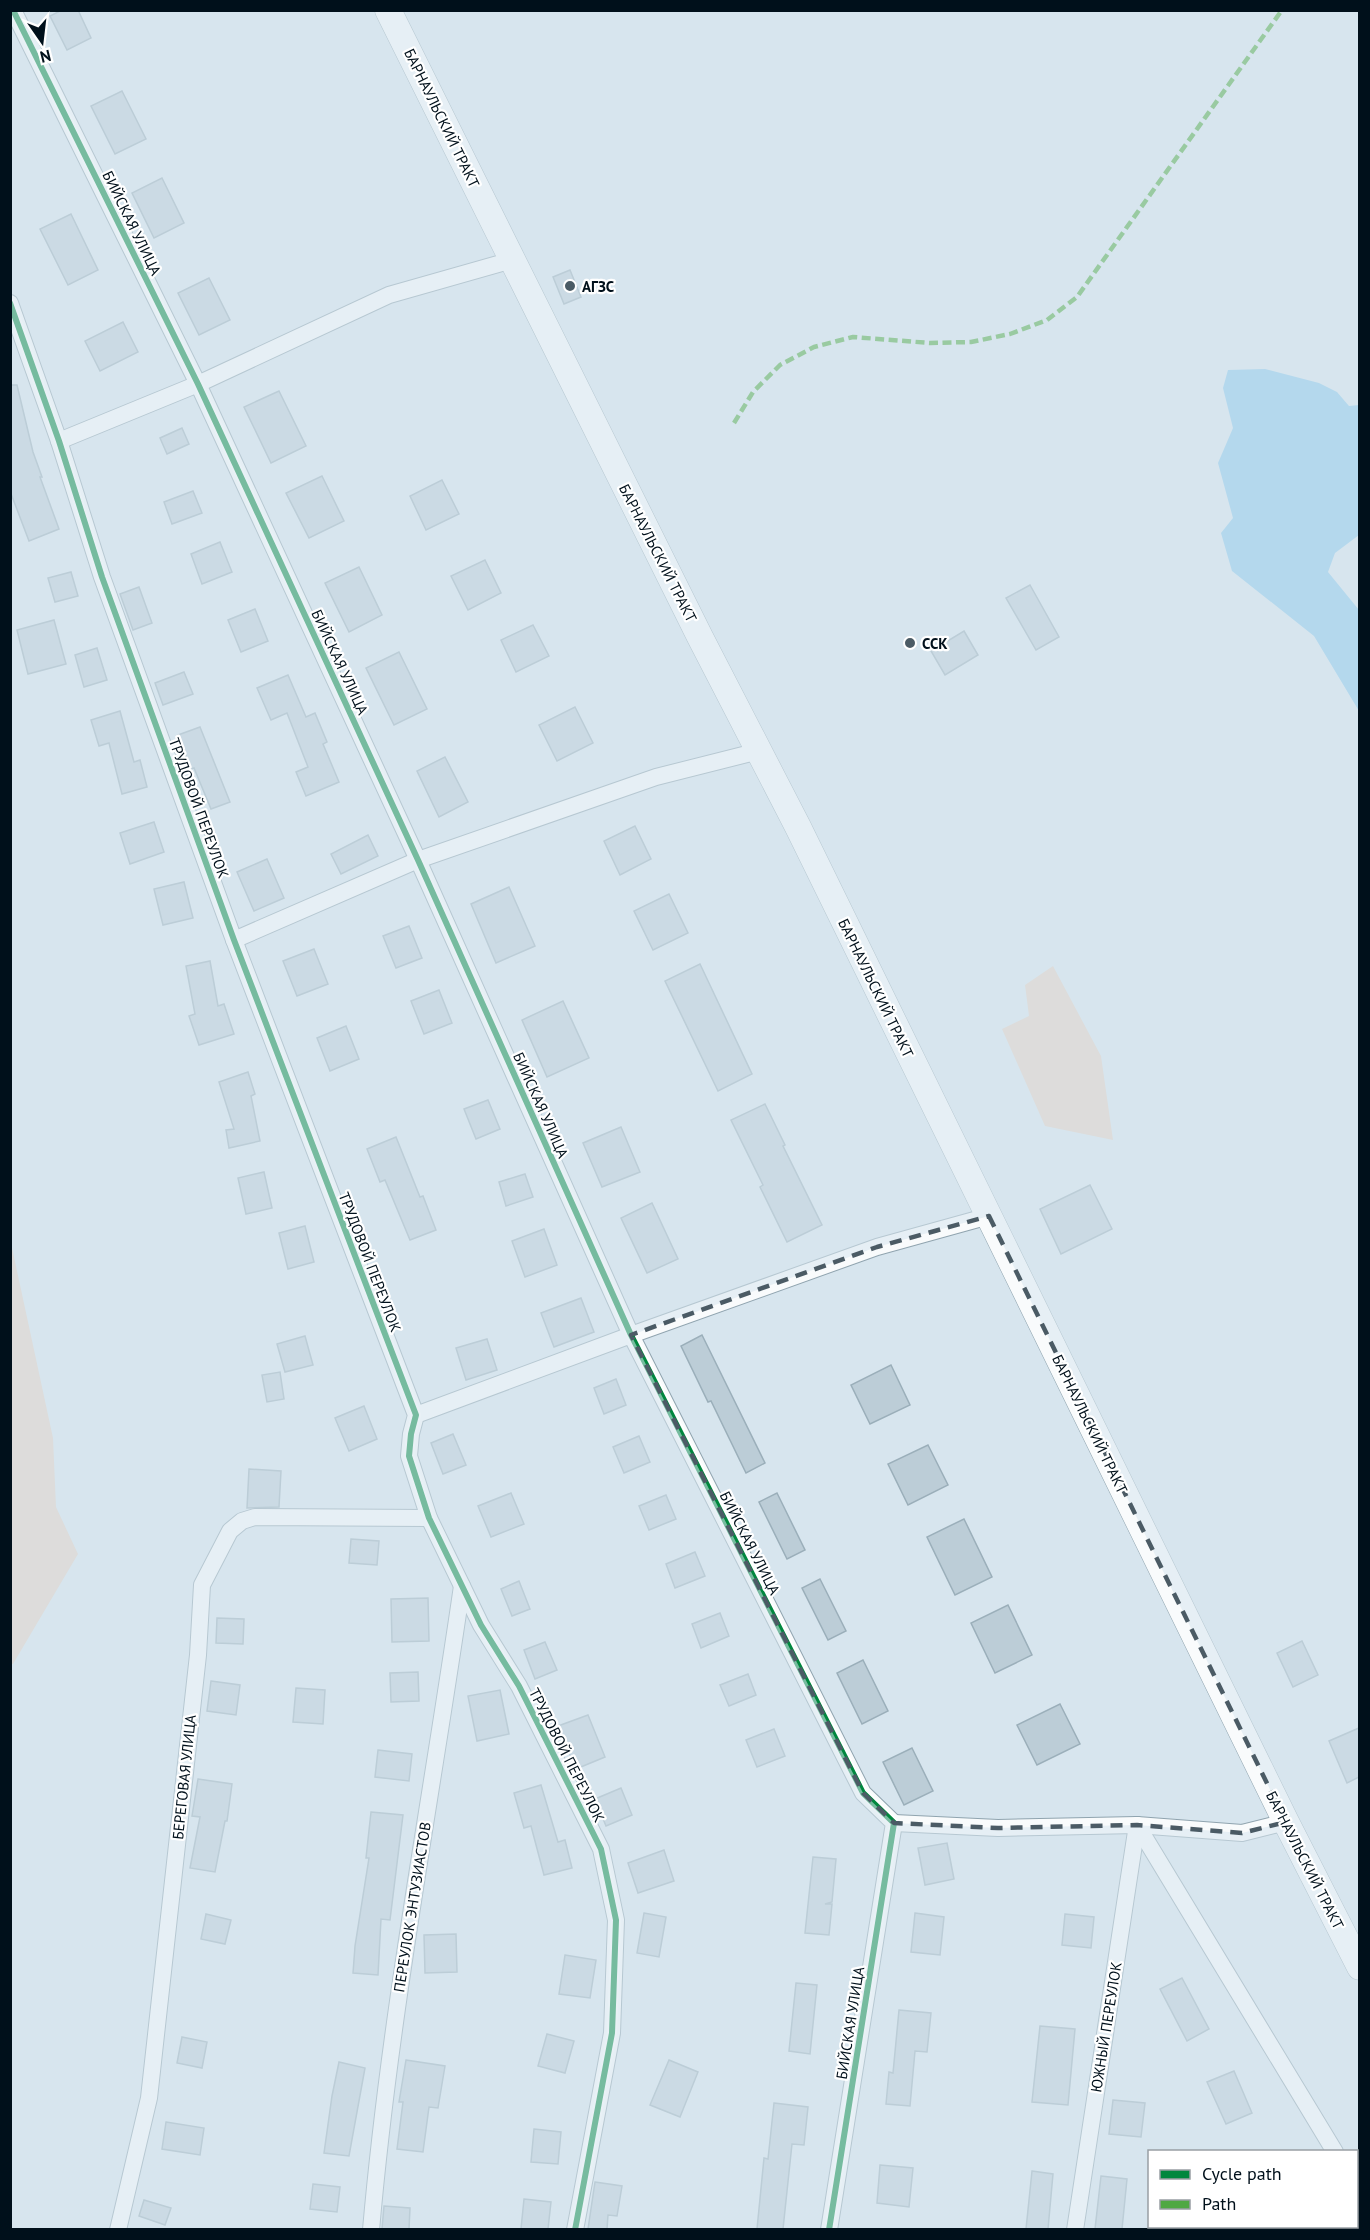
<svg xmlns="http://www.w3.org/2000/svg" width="1370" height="2240" viewBox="0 0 1370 2240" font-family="'PT Sans',sans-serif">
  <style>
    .green { fill: #e4d1c3 }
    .water { fill: #8bc8eb }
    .building { fill: #bccdd7; stroke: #9bafba; stroke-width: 1.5 }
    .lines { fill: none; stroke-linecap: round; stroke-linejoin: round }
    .street-casing { stroke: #90a4af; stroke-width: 18 }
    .primary-casing { stroke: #90a4af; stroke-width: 27 }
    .street { stroke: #f9fbfc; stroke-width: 16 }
    .primary { stroke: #f9fbfc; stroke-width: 26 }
    .quiet { stroke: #4fa843; stroke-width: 4.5; stroke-dasharray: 9 4.5; stroke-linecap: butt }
    .cycleway-casing { stroke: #fff; stroke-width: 10 }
    .cycleway { stroke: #00873e; stroke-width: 6 }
    .marked { fill: none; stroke: #4b5b65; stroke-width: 4.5; stroke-dasharray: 12 8; stroke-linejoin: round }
    .poi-dot { fill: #4b5b65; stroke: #fff; stroke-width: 2 }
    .labels { text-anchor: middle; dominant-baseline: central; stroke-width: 4.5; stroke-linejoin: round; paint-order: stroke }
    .street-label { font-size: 15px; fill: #00101b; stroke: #fff }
    .poi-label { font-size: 15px; font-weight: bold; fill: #00101b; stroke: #fff; text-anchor: start }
  </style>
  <rect width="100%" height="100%" fill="#d7e5ee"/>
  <g class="green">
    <polygon points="1053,966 1101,1056 1113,1140 1045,1126 1002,1029 1029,1016 1025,985"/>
    <polygon points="11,1243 53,1438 56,1507 78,1554 13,1664 10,1664"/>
  </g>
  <polygon class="water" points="1265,369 1319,383 1337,392 1349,406 1359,405 1359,535 1335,553 1328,572 1359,610 1359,711 1314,636 1232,571 1221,533 1233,518 1218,463 1233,428 1223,388 1228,370"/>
  <g class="building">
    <polygon points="62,10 78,10 91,38 67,50 50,16"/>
    <polygon points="122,91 146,139 115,154 91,106"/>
    <polygon points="162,178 184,223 154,238 132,193"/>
    <polygon points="71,214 98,270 68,285 40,229"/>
    <polygon points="570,270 581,297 564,304 553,277"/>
    <polygon points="209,278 230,320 199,335 178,293"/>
    <polygon points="123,322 138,352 100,371 85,341"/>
    <polygon points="10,385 17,385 33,452 42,477 40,477 59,529 29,541 10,491"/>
    <polygon points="279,391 306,446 271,463 244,407"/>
    <polygon points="182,428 189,444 167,454 160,438"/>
    <polygon points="322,476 344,521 309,538 286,493"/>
    <polygon points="442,480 459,514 426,530 410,496"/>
    <polygon points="193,491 202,513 172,524 164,502"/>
    <polygon points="220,542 232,572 202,584 191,554"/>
    <polygon points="485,560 501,593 468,610 451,576"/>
    <polygon points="359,567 382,615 349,632 325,583"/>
    <polygon points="71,572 78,596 55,602 48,578"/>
    <polygon points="1030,585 1059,637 1036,650 1006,598"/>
    <polygon points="139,587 152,623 133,630 120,594"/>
    <polygon points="255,609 268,641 241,652 228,620"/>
    <polygon points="54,620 66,664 28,674 17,630"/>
    <polygon points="533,625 549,656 516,672 501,640"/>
    <polygon points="964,631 978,655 945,675 931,651"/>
    <polygon points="97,648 107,680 84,687 75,655"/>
    <polygon points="399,652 427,709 394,725 366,668"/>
    <polygon points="184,672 193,694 163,705 155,683"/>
    <polygon points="288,675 306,717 315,713 327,742 323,744 339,782 306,796 296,772 308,767 287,713 271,720 257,688"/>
    <polygon points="575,707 593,743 557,761 539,725"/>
    <polygon points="120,711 134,762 140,760 147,787 122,794 109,743 99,746 91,720"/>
    <polygon points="200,727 230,802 211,809 194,768 191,769 178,735"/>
    <polygon points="445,757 468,802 439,817 417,771"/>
    <polygon points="154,822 164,852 130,864 120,833"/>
    <polygon points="635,826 651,859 620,875 604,841"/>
    <polygon points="368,835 378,856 341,874 331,854"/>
    <polygon points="267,859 284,898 254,911 237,872"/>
    <polygon points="184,882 193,918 163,925 154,889"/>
    <polygon points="509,887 535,946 496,963 471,904"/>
    <polygon points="669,894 688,933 653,950 634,911"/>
    <polygon points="409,926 422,958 396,968 383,936"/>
    <polygon points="314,949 328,984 297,996 283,961"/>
    <polygon points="210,961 218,1006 224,1004 234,1034 199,1045 189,1016 195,1014 186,966"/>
    <polygon points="700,964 752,1074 718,1091 665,981"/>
    <polygon points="439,990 452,1023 424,1034 411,1001"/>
    <polygon points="563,1001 589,1058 547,1077 522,1020"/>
    <polygon points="346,1026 359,1059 330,1071 317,1038"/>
    <polygon points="248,1072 255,1094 251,1096 260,1141 229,1148 226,1130 234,1129 219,1082"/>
    <polygon points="488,1100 500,1129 476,1139 464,1109"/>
    <polygon points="765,1104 785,1145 783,1146 822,1225 787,1242 760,1187 763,1185 731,1120"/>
    <polygon points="621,1127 640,1172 602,1187 583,1143"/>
    <polygon points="396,1137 420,1197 423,1196 436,1230 410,1240 385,1180 380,1182 367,1149"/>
    <polygon points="264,1172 272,1208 246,1214 238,1178"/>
    <polygon points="525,1174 533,1197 506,1206 499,1182"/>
    <polygon points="1090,1185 1112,1229 1061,1254 1040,1209"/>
    <polygon points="652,1203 678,1259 647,1273 621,1218"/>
    <polygon points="305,1226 314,1262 288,1269 279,1233"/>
    <polygon points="544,1229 557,1265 525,1277 512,1241"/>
    <polygon points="581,1298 594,1332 554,1347 541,1313"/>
    <polygon points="702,1335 765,1463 746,1473 711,1401 708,1402 681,1346"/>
    <polygon points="305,1336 313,1365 285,1372 277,1344"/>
    <polygon points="487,1339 497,1370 466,1380 456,1348"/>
    <polygon points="891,1365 910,1405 870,1424 851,1385"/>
    <polygon points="280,1372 284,1399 267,1402 262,1375"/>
    <polygon points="616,1379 626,1405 604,1414 594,1388"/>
    <polygon points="364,1406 377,1439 349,1451 335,1418"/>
    <polygon points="453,1434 466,1465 443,1474 431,1443"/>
    <polygon points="639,1436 650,1462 624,1473 613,1447"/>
    <polygon points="928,1445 948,1485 908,1505 888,1464"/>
    <polygon points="249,1469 281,1471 279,1507 247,1508"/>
    <polygon points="511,1493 524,1524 491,1537 478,1506"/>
    <polygon points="777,1493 805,1550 787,1559 759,1502"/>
    <polygon points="666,1495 676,1519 649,1530 639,1506"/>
    <polygon points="964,1519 992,1577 955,1595 927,1537"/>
    <polygon points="351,1539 379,1541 377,1565 349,1563"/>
    <polygon points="695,1552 705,1576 675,1588 666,1564"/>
    <polygon points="820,1579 846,1631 828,1640 802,1588"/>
    <polygon points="519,1581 530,1609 512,1616 501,1589"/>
    <polygon points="428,1598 429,1641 392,1642 391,1599"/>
    <polygon points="1008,1605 1032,1655 995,1673 971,1623"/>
    <polygon points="720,1613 729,1636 701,1648 692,1624"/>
    <polygon points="217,1618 244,1619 243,1644 216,1643"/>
    <polygon points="1302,1641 1318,1675 1293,1687 1277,1653"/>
    <polygon points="545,1642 557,1670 535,1679 524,1650"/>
    <polygon points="863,1660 888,1711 862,1724 837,1673"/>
    <polygon points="418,1672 419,1701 391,1702 390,1673"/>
    <polygon points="748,1674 756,1695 729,1706 720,1685"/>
    <polygon points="211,1681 240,1685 236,1715 207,1711"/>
    <polygon points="296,1688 325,1690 323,1724 293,1722"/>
    <polygon points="500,1690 509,1734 477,1741 468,1696"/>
    <polygon points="1060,1704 1080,1744 1037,1765 1017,1725"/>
    <polygon points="588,1715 605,1757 576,1769 558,1726"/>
    <polygon points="1359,1728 1359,1777 1347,1783 1329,1741"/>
    <polygon points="774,1729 785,1756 757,1767 746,1740"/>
    <polygon points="912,1748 933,1791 904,1805 883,1762"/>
    <polygon points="378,1750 412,1754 409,1781 375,1777"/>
    <polygon points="198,1779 232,1784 227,1821 225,1821 215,1872 190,1868 200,1817 192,1816"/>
    <polygon points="541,1785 558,1842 565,1840 572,1868 544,1875 531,1826 524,1828 514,1793"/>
    <polygon points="621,1788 632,1815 606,1826 595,1799"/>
    <polygon points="371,1812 403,1815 390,1920 381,1919 378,1975 353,1973 355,1946 369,1858 366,1858"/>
    <polygon points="947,1843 954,1879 925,1885 918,1848"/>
    <polygon points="664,1850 674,1881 638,1893 628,1863"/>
    <polygon points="813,1857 836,1859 832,1902 825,1904 832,1904 829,1935 805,1933"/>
    <polygon points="644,1913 666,1917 659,1957 637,1953"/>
    <polygon points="915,1913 944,1917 940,1955 911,1952"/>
    <polygon points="206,1914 231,1920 225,1944 201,1939"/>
    <polygon points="1065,1914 1094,1917 1091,1948 1062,1945"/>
    <polygon points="456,1934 457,1972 425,1973 424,1935"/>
    <polygon points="565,1955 596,1960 590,1998 559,1994"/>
    <polygon points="1182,1978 1209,2029 1187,2041 1160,1989"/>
    <polygon points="796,1983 817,1985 810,2054 789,2051"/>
    <polygon points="899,2010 931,2013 927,2052 915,2051 910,2106 886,2104 889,2072 893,2073"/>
    <polygon points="1040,2026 1075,2029 1068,2105 1032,2102"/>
    <polygon points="547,2034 574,2041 565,2073 538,2066"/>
    <polygon points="182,2037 207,2042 202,2068 177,2063"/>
    <polygon points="406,2060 445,2066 438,2108 429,2107 423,2152 397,2149 403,2102 399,2102"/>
    <polygon points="669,2060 698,2072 680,2117 650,2105"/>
    <polygon points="339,2062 365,2068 349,2156 324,2153 332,2096"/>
    <polygon points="1234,2071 1252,2113 1226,2124 1207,2082"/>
    <polygon points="1113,2100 1145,2103 1141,2137 1109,2134"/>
    <polygon points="774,2103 808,2107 804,2145 792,2144 783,2229 757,2229 764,2158 768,2159"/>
    <polygon points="166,2122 204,2128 200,2155 162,2149"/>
    <polygon points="534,2129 561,2132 558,2164 531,2162"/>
    <polygon points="880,2165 913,2168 909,2207 877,2203"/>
    <polygon points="1032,2171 1053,2174 1048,2229 1026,2229"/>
    <polygon points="1101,2176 1127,2179 1122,2229 1095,2229"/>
    <polygon points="595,2182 622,2186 617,2216 608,2215 607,2229 588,2229"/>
    <polygon points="313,2184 340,2187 337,2212 310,2209"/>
    <polygon points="524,2199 551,2202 548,2229 521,2229"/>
    <polygon points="144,2200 171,2208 165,2225 139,2216"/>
    <polygon points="384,2206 410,2208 409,2229 382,2229"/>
  </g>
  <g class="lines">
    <g class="street-casing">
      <g id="street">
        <polyline points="13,10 198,384 418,860 631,1335 863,1793 894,1823 829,2230"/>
        <polyline points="10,303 59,441 102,577 234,940 416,1415 411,1434 409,1456 429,1518 481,1625 519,1686 601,1849 616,1920 612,2033 575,2230"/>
        <polyline points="59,441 198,384 389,295 512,260"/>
        <polyline points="234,940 418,860 656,777 759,751"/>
        <polyline points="416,1415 631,1335 877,1247 989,1216"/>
        <polyline points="894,1823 998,1828 1137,1825 1242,1833 1286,1822"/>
        <polyline points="1137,1825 1335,2152"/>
        <polyline points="1356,2188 1360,2192"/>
        <polyline points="118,2230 149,2098 198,1655 202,1585 230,1531 242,1521 255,1517 429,1518"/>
        <path d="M371,2230C390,2013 431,1801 462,1586"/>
        <polyline points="1075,2230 1137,1825"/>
        <polyline points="1359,2230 1360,2229"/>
      </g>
    </g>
    <g class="primary-casing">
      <polyline id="primary" points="388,10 700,637 798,827 1286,1822 1360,1967"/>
    </g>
    <use href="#street" class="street"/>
    <use href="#primary" class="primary"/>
    <polyline class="quiet" points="734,423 753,392 780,365 814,347 853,337 930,343 971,342 1010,334 1047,320 1077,297 1282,10"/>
    <g class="cycleway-casing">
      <g id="cycleway">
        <polyline points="13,10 198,384 418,860 631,1335 863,1793 894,1823 829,2230"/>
        <polyline points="10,303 59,441 102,577 234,940 416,1415 411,1434 409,1456 429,1518 481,1625 519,1686 601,1849 616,1920 612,2033 575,2230"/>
      </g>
    </g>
    <use href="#cycleway" class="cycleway"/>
  </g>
  <path d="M0 0H1370V2240H0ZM989,1216L1286,1822L1242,1833L1137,1825L998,1828L894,1823L863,1793L631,1335L877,1247Z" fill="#d7e5ee" fill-opacity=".55" fill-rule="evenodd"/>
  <path class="marked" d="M989,1216L1286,1822L1242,1833L1137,1825L998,1828L894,1823L863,1793L631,1335L877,1247Z"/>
  <g class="poi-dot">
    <circle cx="570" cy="286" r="6"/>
    <circle cx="910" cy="643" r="6"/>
  </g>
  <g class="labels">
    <g class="street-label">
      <text transform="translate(442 118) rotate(64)">БАРНАУЛЬСКИЙ ТРАКТ</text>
      <text transform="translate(132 223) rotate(64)">БИЙСКАЯ УЛИЦА</text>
      <text transform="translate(658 553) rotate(63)">БАРНАУЛЬСКИЙ ТРАКТ</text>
      <text transform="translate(340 662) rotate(65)">БИЙСКАЯ УЛИЦА</text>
      <text transform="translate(199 808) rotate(70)">ТРУДОВОЙ ПЕРЕУЛОК</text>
      <text transform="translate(876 988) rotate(64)">БАРНАУЛЬСКИЙ ТРАКТ</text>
      <text transform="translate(541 1105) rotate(66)">БИЙСКАЯ УЛИЦА</text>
      <text transform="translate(370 1262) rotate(69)">ТРУДОВОЙ ПЕРЕУЛОК</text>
      <text transform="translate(1090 1424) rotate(64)">БАРНАУЛЬСКИЙ ТРАКТ</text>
      <text transform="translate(750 1543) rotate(63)">БИЙСКАЯ УЛИЦА</text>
      <text transform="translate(567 1755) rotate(63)">ТРУДОВОЙ ПЕРЕУЛОК</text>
      <text transform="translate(184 1777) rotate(-84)">БЕРЕГОВАЯ УЛИЦА</text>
      <text transform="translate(1305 1860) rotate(63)">БАРНАУЛЬСКИЙ ТРАКТ</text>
      <text transform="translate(412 1907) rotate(-81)">ПЕРЕУЛОК ЭНТУЗИАСТОВ</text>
      <text transform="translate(850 2023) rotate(-81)">БИЙСКАЯ УЛИЦА</text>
      <text transform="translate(1106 2027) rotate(-81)">ЮЖНЫЙ ПЕРЕУЛОК</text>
    </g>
    <g class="poi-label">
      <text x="582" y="286">АГЗС</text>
      <text x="922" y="643">ССК</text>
    </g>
  </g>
  <rect width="1370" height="2240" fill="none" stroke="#00101b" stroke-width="24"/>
  <rect x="1148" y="2150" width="210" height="78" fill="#ffffff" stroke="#999fa4" stroke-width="1.5"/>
  <rect x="1160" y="2170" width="30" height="9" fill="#00873e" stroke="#999fa4" stroke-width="1.5"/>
  <text x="1202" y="2180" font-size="18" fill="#00101b">Cycle path</text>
  <rect x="1160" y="2200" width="30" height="9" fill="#4fa843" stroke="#999fa4" stroke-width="1.5"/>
  <text x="1202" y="2210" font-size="18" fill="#00101b">Path</text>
  <g transform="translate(42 42) rotate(166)" stroke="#ffffff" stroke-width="4.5" paint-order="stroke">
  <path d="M0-4.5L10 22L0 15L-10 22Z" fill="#00101b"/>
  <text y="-9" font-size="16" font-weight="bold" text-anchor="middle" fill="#00101b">N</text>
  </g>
</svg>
